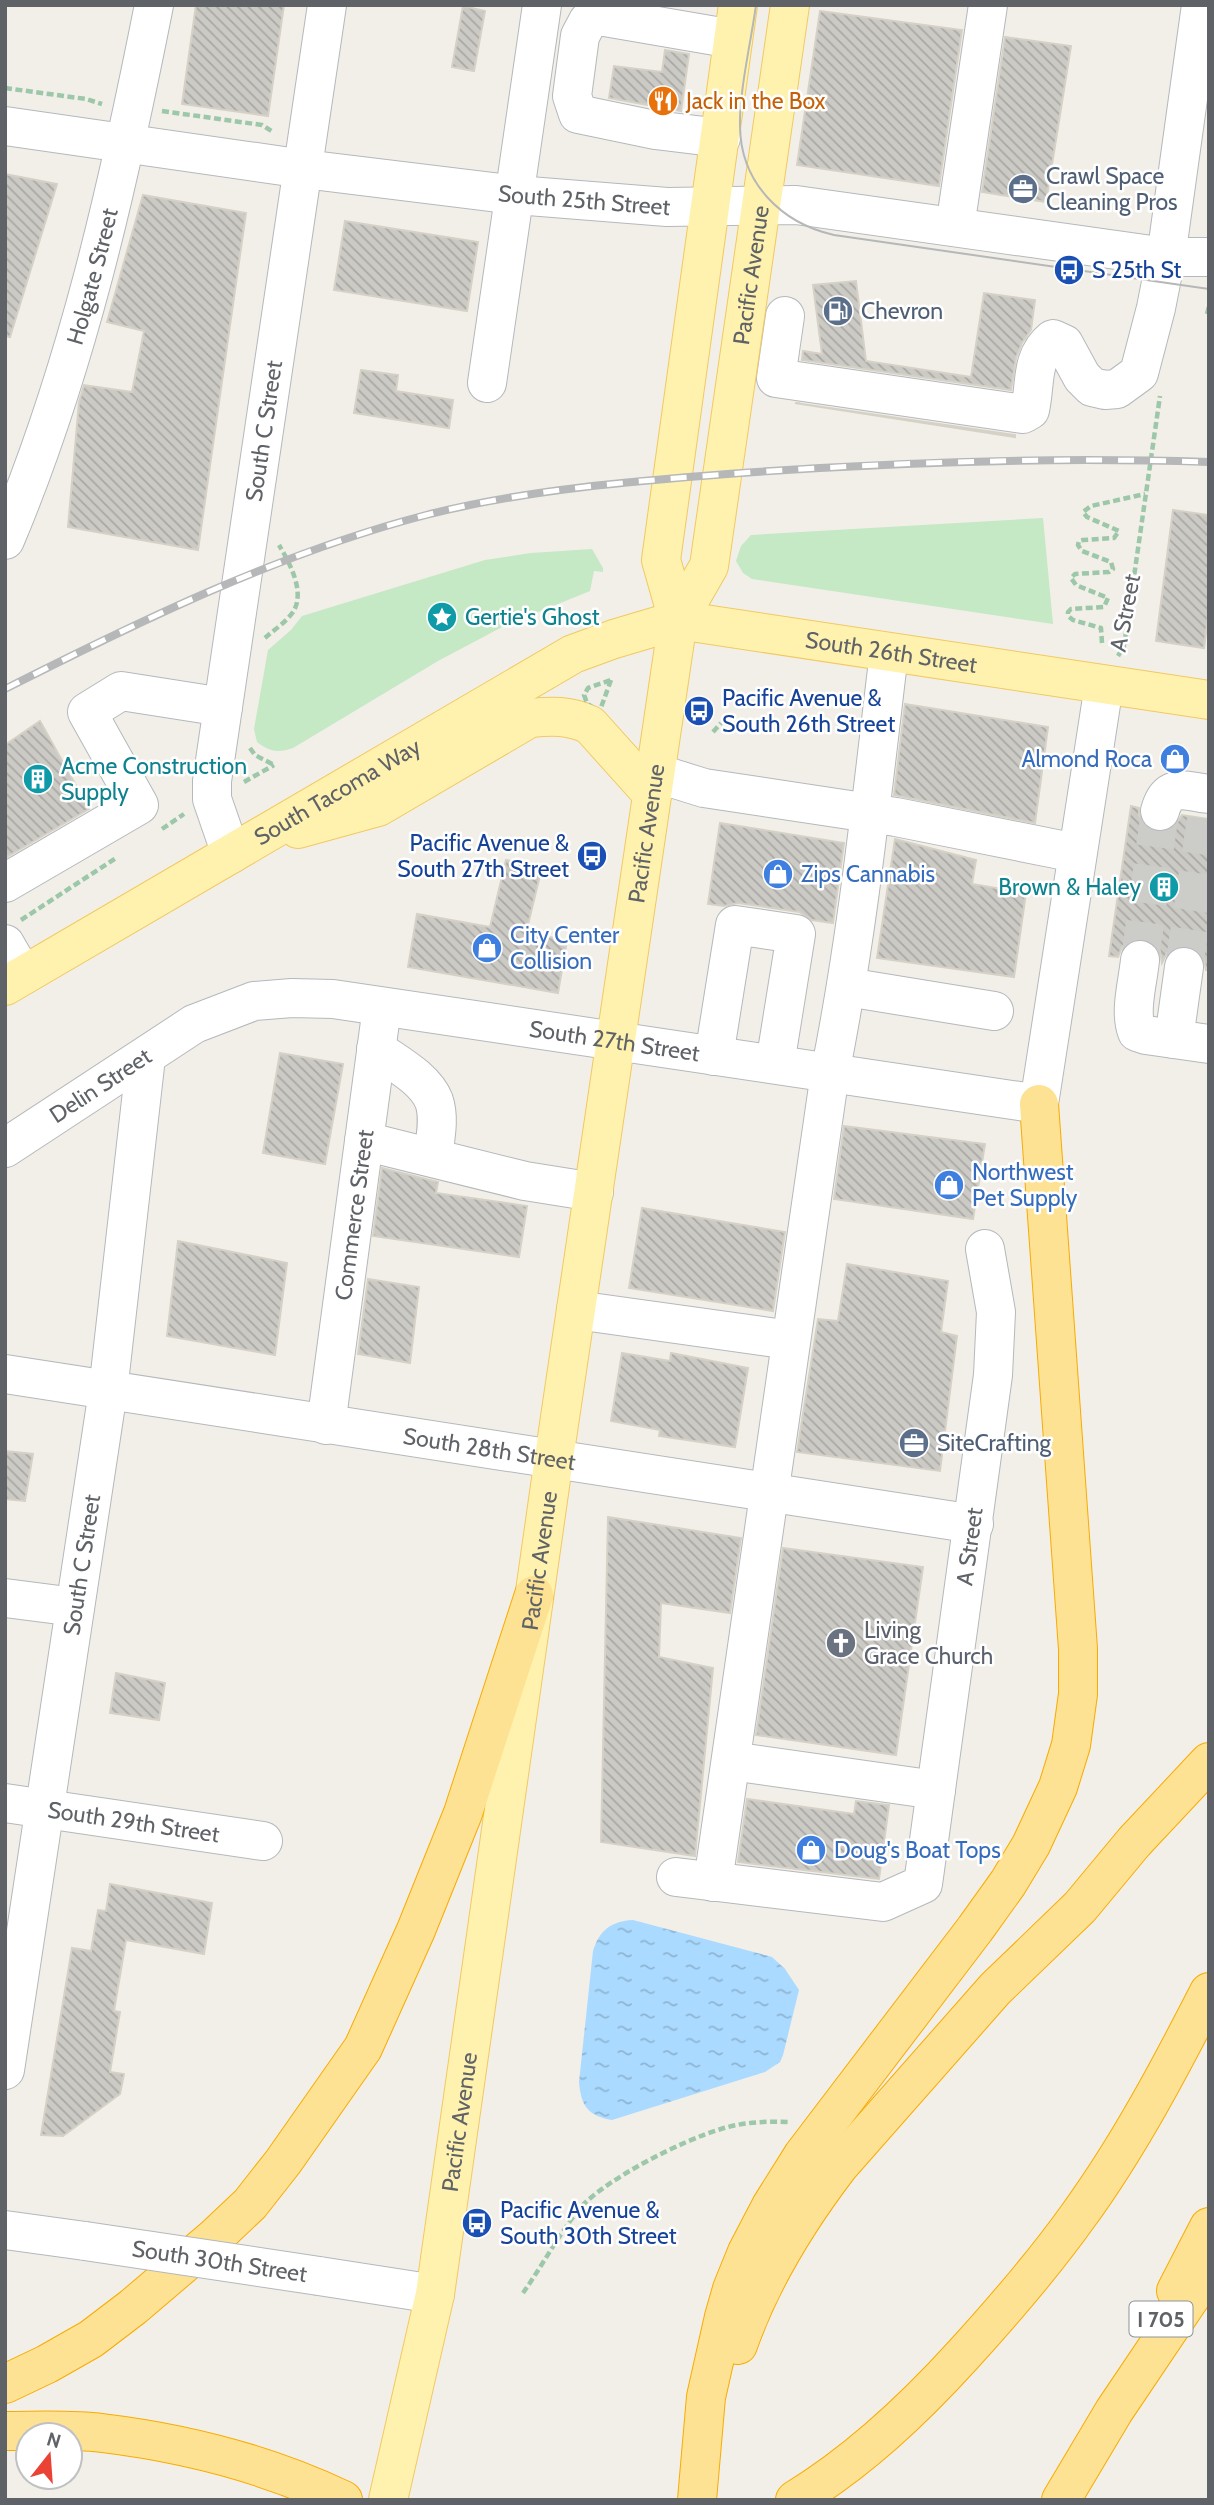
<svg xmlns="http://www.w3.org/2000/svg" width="1214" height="2505" viewBox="0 0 1214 2505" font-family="Cabin,sans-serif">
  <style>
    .grass { fill: #c5e8c5 }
    .water { fill: url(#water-ripples) }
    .building { fill: url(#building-back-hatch); stroke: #d6d1c6; stroke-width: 2 }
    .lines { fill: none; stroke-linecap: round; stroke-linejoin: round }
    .minor-tunnel { stroke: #ccccc8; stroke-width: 38; stroke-dasharray: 38 19; stroke-linecap: butt }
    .minor-casing { stroke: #b5b8bc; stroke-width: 40 }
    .major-casing { stroke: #f2c960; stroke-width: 40 }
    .highway-casing { stroke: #f9ab00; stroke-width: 40 }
    .path { stroke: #9cc7a9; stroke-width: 4.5; stroke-dasharray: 7 3.5; stroke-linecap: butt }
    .minor { stroke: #fff; stroke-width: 38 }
    .major { stroke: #fff2af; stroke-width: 38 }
    .highway { stroke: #fde293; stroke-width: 38 }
    .tram { stroke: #b6b7b8; stroke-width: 2 }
    .rail-casing { stroke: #b6b7b8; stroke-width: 8 }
    .rail { stroke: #fff; stroke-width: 5; stroke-dasharray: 16; stroke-linecap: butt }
    .minor-bridge-casing { stroke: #b5b8bc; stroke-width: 40; stroke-linecap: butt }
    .minor-bridge { stroke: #fff; stroke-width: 38 }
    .labels { text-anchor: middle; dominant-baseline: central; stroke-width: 5; stroke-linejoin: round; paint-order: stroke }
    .shield { fill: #fff; stroke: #8f9295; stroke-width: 2 }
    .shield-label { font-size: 21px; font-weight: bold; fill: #5f6368 }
    .food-label { font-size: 23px; fill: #c56008; stroke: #fff; text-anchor: start }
    .service-label { font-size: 23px; fill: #4e5e75; stroke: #fff; text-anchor: start }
    .street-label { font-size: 23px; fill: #5f6368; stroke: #fff }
    .transit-label { font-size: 23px; fill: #164399; stroke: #fff; text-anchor: start }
    .culture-label { font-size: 23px; fill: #0d838f; stroke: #fff; text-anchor: start }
    .shop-label { font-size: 23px; fill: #366cbe; stroke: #fff; text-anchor: start }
    .worship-label { font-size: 23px; fill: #5b616d; stroke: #fff; text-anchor: start }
  </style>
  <defs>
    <pattern id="water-ripples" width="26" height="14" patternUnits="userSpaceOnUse" patternTransform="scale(1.75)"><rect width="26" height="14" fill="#aadaff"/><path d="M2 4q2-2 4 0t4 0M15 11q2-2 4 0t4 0" fill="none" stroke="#8eb4d2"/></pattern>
    <pattern id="building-back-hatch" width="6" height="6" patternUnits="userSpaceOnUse" patternTransform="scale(1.75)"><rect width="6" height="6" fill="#cccac5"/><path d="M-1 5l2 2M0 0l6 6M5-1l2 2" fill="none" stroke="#a9a8a4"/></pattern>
  </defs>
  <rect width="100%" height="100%" fill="#f1efe8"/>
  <g class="grass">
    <polygon points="1043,518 1053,624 752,579 743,573 736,561 741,546 751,535"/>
    <path d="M592,549L603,568V572L594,571L590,591L504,626L438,661L293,748C278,753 270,752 257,742L254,729L268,650L291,630L302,616L485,560L531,553Z"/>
  </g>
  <path class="water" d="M633,1920L772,1957L785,1969L799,1990L783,2055L780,2062L765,2072L612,2120C588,2116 581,2106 579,2082L593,1951C599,1930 612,1921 633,1920Z"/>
  <g class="building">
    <polygon points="196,5 284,5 268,116 182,104"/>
    <polygon points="463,6 485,11 474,71 452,67"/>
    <polygon points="820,11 962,30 939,186 797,165"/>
    <polygon points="1005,37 1071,46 1046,202 982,192"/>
    <polygon points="665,50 689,54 681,111 609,98 614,66 662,72"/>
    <polygon points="5,174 57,184 10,337 5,336"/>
    <polygon points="143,195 246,213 198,550 68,527 79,402 84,385 132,392 144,331 107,322"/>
    <polygon points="345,221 478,242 467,311 334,290"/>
    <polygon points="856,281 866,361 971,377 984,293 1035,300 1031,330 1022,343 1016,358 1011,390 802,360 803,351 822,354 813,285"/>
    <polygon points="361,370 398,375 396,391 453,400 449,428 354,413"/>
    <polygon points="795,403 1015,435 1015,437"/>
    <polygon points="1173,510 1209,515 1209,609 1204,648 1156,641"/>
    <polygon points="905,704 1048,727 1035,823 894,795"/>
    <polygon points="40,721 89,809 5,858 5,745"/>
    <polygon points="1131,806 1139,808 1139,815 1143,824 1153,832 1163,833 1173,828 1182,815 1209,819 1209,970 1206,970 1204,959 1198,950 1188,946 1175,947 1167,953 1162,963 1160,951 1153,942 1143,938 1131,940 1122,947 1118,957 1109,956"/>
    <polygon points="720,823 844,843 833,923 812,920 799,912 738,903 724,906 708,904"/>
    <polygon points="895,839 976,860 972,884 1026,893 1014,977 877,958"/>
    <polygon points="506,860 542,867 526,933 567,940 558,993 408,967 417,914 490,927"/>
    <polygon points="280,1053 343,1064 325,1164 263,1153"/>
    <polygon points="844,1126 985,1144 973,1219 834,1199"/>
    <polygon points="382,1168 438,1182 436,1193 527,1206 519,1257 373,1236"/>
    <polygon points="642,1208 785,1232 773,1311 629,1288"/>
    <polygon points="178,1241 287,1263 275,1355 167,1336"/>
    <polygon points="847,1264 948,1281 941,1332 957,1336 940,1471 797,1452 818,1319 838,1321"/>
    <polygon points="368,1279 419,1287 410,1363 358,1354"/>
    <polygon points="622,1353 670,1361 671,1353 748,1368 735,1447 659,1436 660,1430 611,1421"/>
    <polygon points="5,1451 33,1454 25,1501 5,1499"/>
    <polygon points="608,1517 741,1538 730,1613 661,1603 659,1657 713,1668 695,1856 601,1842"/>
    <polygon points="783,1548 923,1567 896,1755 756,1735"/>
    <polygon points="116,1673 165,1683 159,1720 110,1713"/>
    <polygon points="747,1799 854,1814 856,1801 889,1805 879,1879 738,1862"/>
    <polygon points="110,1884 212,1903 204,1954 126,1940 114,2011 120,2012 110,2072 124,2074 120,2094 63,2136 41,2135 72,1948 91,1951 98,1910 106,1911"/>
  </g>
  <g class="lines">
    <g class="minor-tunnel">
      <polyline points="1140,960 1160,811"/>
      <polyline points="1184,967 1206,819"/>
    </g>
    <g class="minor-casing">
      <g id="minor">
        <path id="s1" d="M5,126L304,169L516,195L667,207L796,205L1166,257H1209"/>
        <polyline points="721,138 655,130 578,114 572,96 580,36 588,21 599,16 733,39"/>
        <polyline points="955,227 988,5"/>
        <path d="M785,316L776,378L1023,414L1030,410C1036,383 1030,358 1053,339L1064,344L1082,377L1092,387L1105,390L1117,389L1139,373L1156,308L1166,257L1201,5"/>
        <polyline points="487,383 542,5"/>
        <path id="s2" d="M5,540C77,369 118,187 154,5"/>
        <polyline points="656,773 704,788 896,817 1076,853"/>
        <path d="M1160,811C1168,782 1185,791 1209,794"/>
        <path id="s3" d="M231,854L212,799V781L327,5"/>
        <polyline points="5,883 139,805 87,712 121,691 223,707"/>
        <polyline points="5,944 23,975"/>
        <path d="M1140,960C1138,982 1129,1011 1137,1032L1146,1035L1209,1044"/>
        <polyline points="847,987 994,1011"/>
        <polyline points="1174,1039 1184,967"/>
        <path d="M376,1049C395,1063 425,1078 434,1101C440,1118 435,1140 433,1157"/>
        <polyline points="714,1056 735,925 796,934 775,1064"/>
        <polyline points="364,1141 525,1181 594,1192"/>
        <path id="s4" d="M5,1148L194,1024L254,1001L292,998L333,999L1039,1104L1104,685"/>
        <polyline points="576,1310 791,1340"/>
        <path id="s5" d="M5,1374L974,1524"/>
        <path id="s6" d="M326,1425L382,1007"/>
        <polyline points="5,1598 75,1607"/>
        <polyline points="731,1761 936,1790"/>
        <path id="s7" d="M5,1803L263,1841"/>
        <path id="s8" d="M676,1877L883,1902L923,1884L993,1375L996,1312L985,1249"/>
        <path d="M713,1882L830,1073C858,934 872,793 889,653"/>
        <path id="s9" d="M5,2070L108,1391L146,1057"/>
        <polyline points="5,2230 85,2241"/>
        <polyline points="319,2276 435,2294"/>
      </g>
    </g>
    <g class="major-casing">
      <g id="major">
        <polyline points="678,620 661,560 738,5"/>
        <path d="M298,829L378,807L530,718C552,716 569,715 590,725L652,794"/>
        <path id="s10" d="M5,986L573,654L614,639L678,620L1209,700"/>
        <path id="s11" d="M388,2500L435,2294L554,1458L678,620L709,566L790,5"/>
      </g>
    </g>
    <g class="highway-casing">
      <g id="highway">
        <polyline points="1176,2291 1209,2227"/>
        <path d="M738,2345C761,2279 797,2221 839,2166L995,1989L1080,1907L1134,1842L1209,1762"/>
        <polyline points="5,2384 47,2364 91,2339 133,2307 214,2238 250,2204 283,2162 363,2048 416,1930 463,1813 534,1595"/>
        <path d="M5,2431C37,2431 70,2429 102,2433C185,2443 267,2464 343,2500"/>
        <polyline points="697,2500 706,2397 724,2317 732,2289 747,2252 771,2206 803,2155 975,1929 1008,1883 1031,1845 1058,1787 1071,1745 1078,1694 1078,1649 1039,1104"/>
        <path d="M795,2500C859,2461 913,2410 963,2355C1004,2310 1043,2265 1078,2216C1129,2146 1170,2068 1209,1992"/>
        <polyline points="1061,2500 1114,2411 1209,2270"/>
      </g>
    </g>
    <g class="path">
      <polyline points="5,88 86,99 102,104"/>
      <polyline points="162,111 262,125 273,132"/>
      <polyline points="1207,314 1209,306"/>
      <path d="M265,638C274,630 286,622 293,612C306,592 289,562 279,545"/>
      <polyline points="1102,643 1101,628 1073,620 1068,616 1068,612 1071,609 1104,607 1108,598 1076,585 1071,578 1075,574 1109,572 1113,569 1111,562 1082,551 1078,545 1079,541 1083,540 1114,538 1119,531 1087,517 1083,512 1091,506 1145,494"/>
      <polyline points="1118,656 1124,646 1160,396"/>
      <polygon points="611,680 599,713 587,703 584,695 588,688"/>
      <polyline points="713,732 721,723"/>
      <polyline points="250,748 255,755 274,765"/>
      <polyline points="244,782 274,765"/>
      <polyline points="162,829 184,814"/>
      <polyline points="21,920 116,858"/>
      <path d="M523,2293C542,2266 559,2234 580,2208C606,2179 683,2140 721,2129C743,2122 767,2121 790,2122"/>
    </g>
    <use href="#minor" class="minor"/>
    <use href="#major" class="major"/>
    <use href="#highway" class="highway"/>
    <path class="tram" d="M756,5C751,42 739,92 740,127C741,183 781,223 834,235L1209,289"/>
    <g class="rail-casing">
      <path id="rail" d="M5,689C140,621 279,553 426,515C528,489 636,481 741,473C897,462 1053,457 1209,462"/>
    </g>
    <use href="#rail" class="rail"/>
    <g class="minor-bridge-casing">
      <g id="minor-bridge">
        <path id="s12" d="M85,2241L319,2276"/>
      </g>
    </g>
    <use href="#minor-bridge" class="minor-bridge"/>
  </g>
  <defs>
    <g id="restaurant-disc" transform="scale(1.575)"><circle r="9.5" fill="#e8710a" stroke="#fff"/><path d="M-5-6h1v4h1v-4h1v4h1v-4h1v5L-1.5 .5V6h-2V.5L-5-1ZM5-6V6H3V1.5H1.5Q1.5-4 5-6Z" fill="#fff"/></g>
    <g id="office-disc" transform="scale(1.575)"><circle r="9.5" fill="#5c6f8a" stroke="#fff"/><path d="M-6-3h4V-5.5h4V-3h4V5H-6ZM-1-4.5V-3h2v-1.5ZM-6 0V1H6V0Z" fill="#fff"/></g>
    <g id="bus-disc" transform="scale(1.575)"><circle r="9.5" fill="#1a4fb4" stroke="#fff"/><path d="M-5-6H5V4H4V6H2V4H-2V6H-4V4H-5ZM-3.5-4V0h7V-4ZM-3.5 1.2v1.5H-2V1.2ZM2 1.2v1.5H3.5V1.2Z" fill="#fff"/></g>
    <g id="fuel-disc" transform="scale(1.575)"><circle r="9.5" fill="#5c6f8a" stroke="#fff"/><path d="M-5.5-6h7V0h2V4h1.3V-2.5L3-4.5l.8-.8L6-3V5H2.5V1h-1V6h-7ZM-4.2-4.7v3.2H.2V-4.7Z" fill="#fff"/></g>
    <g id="sight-disc" transform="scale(1.575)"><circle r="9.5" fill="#0f9aa8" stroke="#fff"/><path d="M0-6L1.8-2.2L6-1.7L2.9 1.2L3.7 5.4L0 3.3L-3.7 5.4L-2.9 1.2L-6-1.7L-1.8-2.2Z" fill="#fff"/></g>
    <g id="shop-disc" transform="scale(1.575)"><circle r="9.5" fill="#3f7fe0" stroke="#fff"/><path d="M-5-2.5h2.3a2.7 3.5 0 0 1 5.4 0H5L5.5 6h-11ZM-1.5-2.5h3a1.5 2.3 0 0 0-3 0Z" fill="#fff"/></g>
    <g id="building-disc" transform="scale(1.575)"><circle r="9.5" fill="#0f9aa8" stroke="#fff"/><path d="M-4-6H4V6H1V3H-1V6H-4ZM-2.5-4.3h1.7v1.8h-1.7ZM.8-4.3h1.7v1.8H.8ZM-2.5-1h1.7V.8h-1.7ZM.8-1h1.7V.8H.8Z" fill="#fff"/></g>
    <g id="church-disc" transform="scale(1.575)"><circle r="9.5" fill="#6b7280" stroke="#fff"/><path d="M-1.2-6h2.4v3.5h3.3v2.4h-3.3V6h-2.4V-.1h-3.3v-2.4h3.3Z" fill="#fff"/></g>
  </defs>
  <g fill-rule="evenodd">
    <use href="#restaurant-disc" x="663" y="101"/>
    <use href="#office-disc" x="1023" y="189"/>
    <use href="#bus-disc" x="1069" y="270"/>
    <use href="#fuel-disc" x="838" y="311"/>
    <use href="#sight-disc" x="442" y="617"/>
    <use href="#bus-disc" x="699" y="711"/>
    <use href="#shop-disc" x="1175" y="759"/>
    <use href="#building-disc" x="38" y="779"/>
    <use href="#bus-disc" x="592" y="856"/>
    <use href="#shop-disc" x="778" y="874"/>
    <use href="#building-disc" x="1164" y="887"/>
    <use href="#shop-disc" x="487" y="948"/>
    <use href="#shop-disc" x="949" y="1185"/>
    <use href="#office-disc" x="914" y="1443"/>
    <use href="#church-disc" x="841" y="1643"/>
    <use href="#shop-disc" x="811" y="1850"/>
    <use href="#bus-disc" x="477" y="2223"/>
  </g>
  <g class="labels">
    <rect class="shield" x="1129.5" y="2301.5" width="63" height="35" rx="5"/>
    <g class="shield-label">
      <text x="1161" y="2319">I 705</text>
    </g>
    <g class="food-label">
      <text x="686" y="101">Jack in the Box</text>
    </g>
    <g class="service-label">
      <text x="1046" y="176">Crawl Space<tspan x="1046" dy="26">Cleaning Pros</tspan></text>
      <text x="861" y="311">Chevron</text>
      <text x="937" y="1443">SiteCrafting</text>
    </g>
    <g class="street-label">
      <text stroke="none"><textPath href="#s1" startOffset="584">South 25th Street</textPath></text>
      <text stroke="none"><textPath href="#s11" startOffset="2259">Pacific Avenue</textPath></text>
      <text stroke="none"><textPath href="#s2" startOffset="278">Holgate Street</textPath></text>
      <text stroke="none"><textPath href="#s3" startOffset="430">South C Street</textPath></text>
      <text transform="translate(1125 613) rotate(-79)">A Street</text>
      <text stroke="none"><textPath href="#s10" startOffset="984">South 26th Street</textPath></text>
      <text stroke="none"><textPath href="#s10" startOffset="385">South Tacoma Way</textPath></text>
      <text stroke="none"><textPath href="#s11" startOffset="1687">Pacific Avenue</textPath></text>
      <text stroke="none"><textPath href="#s4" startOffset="654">South 27th Street</textPath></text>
      <text stroke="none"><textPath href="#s4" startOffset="114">Delin Street</textPath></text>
      <text stroke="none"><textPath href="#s6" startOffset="212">Commerce Street</textPath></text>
      <text stroke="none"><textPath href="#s5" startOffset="490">South 28th Street</textPath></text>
      <text stroke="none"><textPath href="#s8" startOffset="593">A Street</textPath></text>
      <text stroke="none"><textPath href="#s11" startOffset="952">Pacific Avenue</textPath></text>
      <text stroke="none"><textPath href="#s9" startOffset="511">South C Street</textPath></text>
      <text stroke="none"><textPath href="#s7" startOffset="130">South 29th Street</textPath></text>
      <text stroke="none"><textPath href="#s11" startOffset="385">Pacific Avenue</textPath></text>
      <text stroke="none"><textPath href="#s12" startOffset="136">South 30th Street</textPath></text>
    </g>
    <g class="transit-label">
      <text x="1092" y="270">S 25th St</text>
      <text x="722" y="698">Pacific Avenue &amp;<tspan x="722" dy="26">South 26th Street</tspan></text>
      <text x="569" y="843" text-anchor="end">Pacific Avenue &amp;<tspan x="569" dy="26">South 27th Street</tspan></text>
      <text x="500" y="2210">Pacific Avenue &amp;<tspan x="500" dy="26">South 30th Street</tspan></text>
    </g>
    <g class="culture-label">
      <text x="465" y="617">Gertie's Ghost</text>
      <text x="61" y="766">Acme Construction<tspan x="61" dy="26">Supply</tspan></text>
      <text x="1141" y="887" text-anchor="end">Brown &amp; Haley</text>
    </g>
    <g class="shop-label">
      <text x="1152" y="759" text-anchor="end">Almond Roca</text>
      <text x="801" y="874">Zips Cannabis</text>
      <text x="510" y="935">City Center<tspan x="510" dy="26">Collision</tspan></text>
      <text x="972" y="1172">Northwest<tspan x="972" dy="26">Pet Supply</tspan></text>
      <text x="834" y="1850">Doug's Boat Tops</text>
    </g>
    <g class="worship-label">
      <text x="864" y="1630">Living<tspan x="864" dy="26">Grace Church</tspan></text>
    </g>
  </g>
  <rect width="1214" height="2505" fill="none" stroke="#5f6368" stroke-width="14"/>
  <g transform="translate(49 2456) rotate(17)"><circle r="33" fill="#ffffff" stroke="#bfc1c3" stroke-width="2"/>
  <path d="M0-5L12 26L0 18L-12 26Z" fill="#ea4335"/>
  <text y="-10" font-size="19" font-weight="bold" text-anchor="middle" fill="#5f6368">N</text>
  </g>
</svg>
